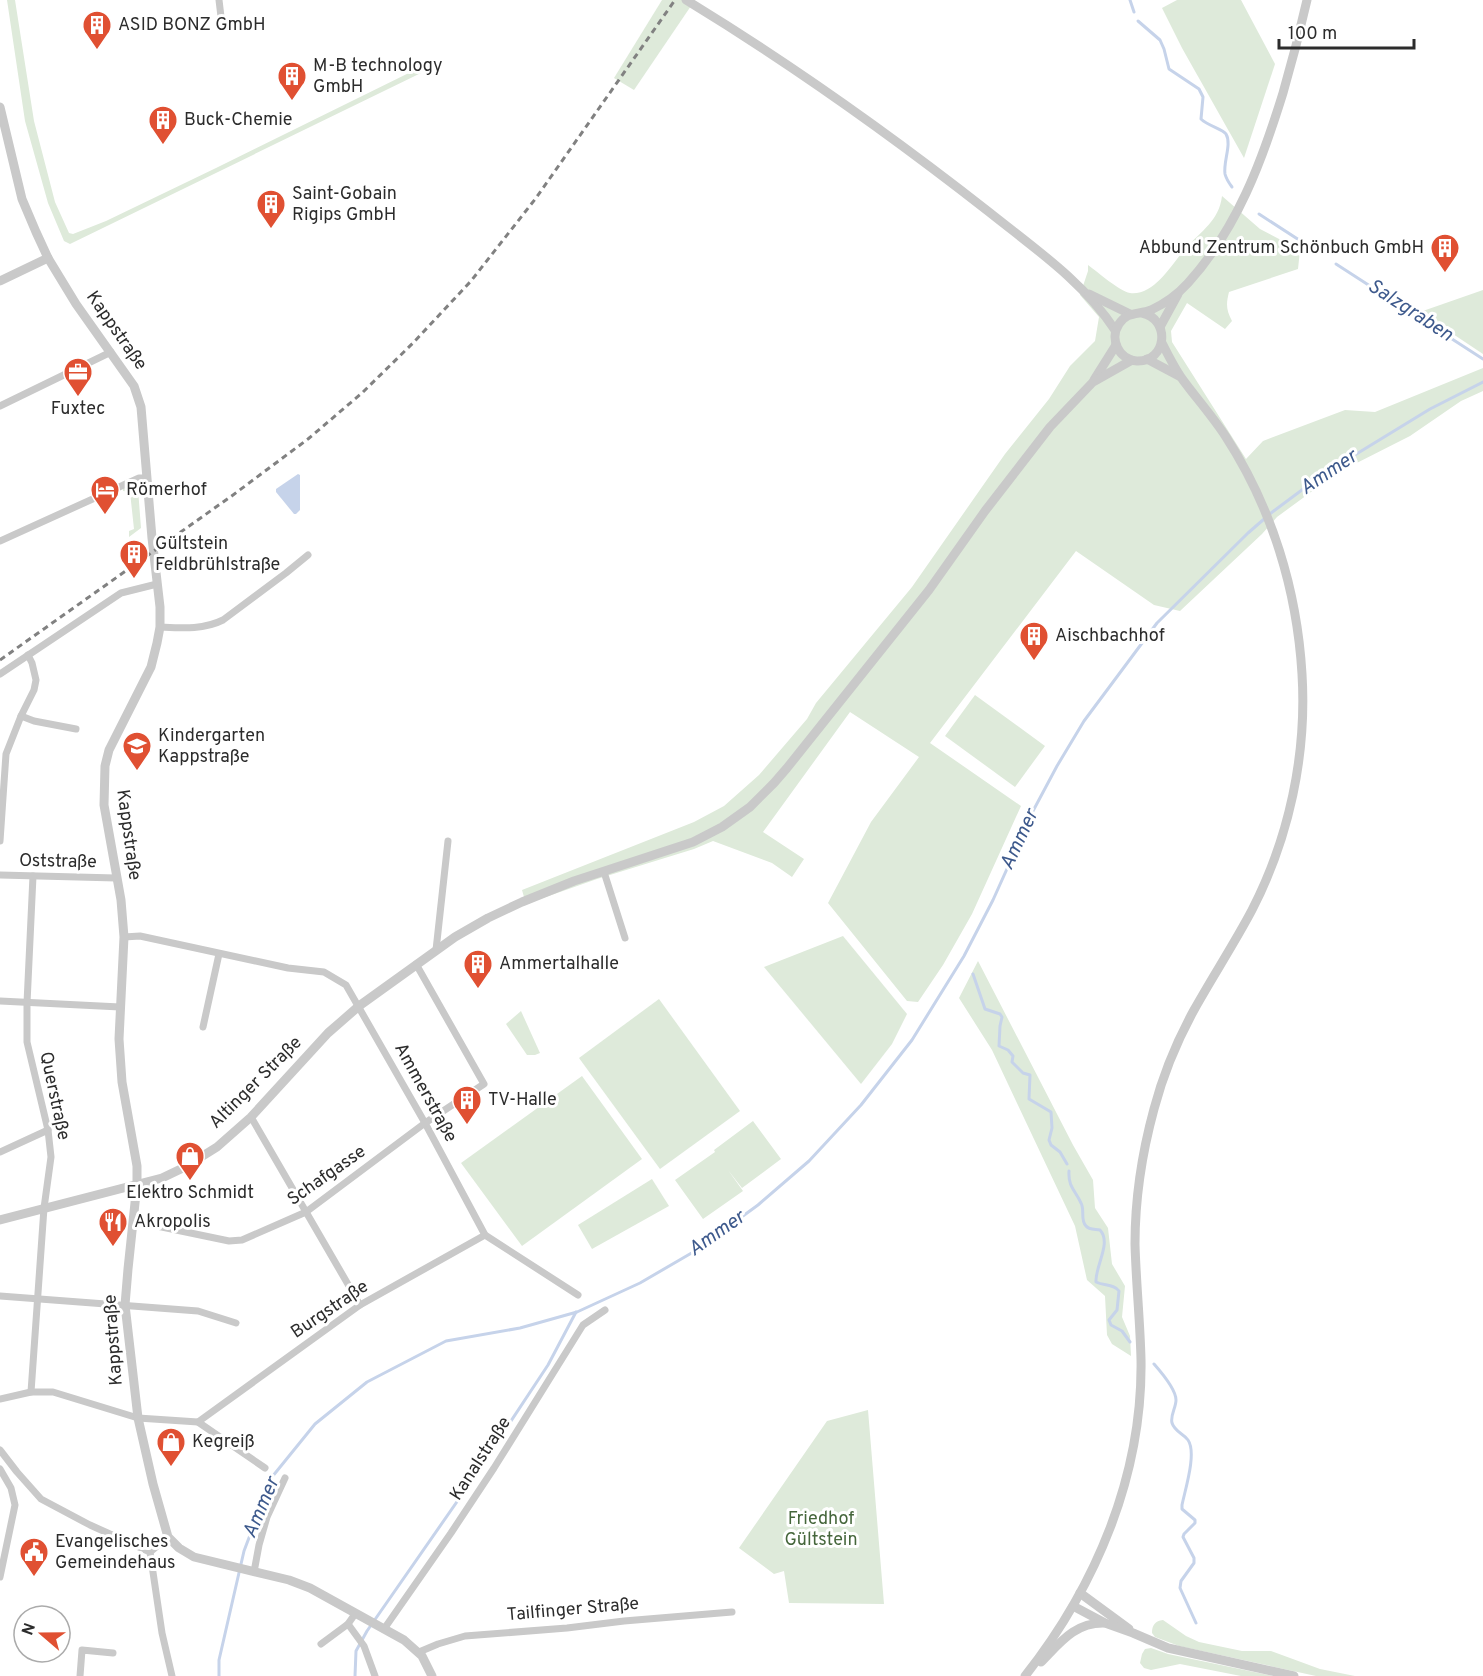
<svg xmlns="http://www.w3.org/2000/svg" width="1483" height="1676" viewBox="0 0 1483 1676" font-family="Overpass,sans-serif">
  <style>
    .green { fill: #deeada }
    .water { fill: #c6d3ea }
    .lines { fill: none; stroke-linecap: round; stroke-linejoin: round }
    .stream { stroke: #c6d3ea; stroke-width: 3 }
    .minor { stroke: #c9c9c9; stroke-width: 7 }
    .tertiary { stroke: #c9c9c9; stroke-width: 9 }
    .rail { stroke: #818181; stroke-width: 3; stroke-dasharray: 6 4.5; stroke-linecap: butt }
    .labels { text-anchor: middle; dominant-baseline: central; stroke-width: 6; stroke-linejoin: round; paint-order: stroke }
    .poi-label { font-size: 18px; fill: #2c2c2c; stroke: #fff; text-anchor: start }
    .street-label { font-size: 18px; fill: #2c2c2c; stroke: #fff }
    .park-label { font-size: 18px; fill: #45663b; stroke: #fff }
    .water-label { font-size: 20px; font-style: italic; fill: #3d598c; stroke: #fff }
  </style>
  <rect width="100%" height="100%" fill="#fff"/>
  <g class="green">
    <polygon points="7,0 15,0 34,121 55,202 69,233 73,234 106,221 216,168 421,67 421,73 70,244 64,241 48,203 25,121"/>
    <polygon points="662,0 695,0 634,90 614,78"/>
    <polygon points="1177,0 1241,0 1275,64 1244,158 1182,48 1162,8"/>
    <path d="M1222,196L1260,229L1300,250L1298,269L1229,292C1226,304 1226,310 1232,321L1225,329L1187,303L1171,331L1172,342L1246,459L1263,441L1345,410L1375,412L1483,368V391L1461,401L1410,436L1337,473L1277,517L1262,534L1180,611L1154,605L1076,551L930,743L1021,806L972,914L943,965L918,1002L907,1001L828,903L871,822L919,757L850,712L763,832L804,859L792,877L772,863L713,841L694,849L597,879L526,904L522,890L694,822L724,806L759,775L807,719L816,703L912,587L1005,454L1049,399L1070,366L1095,341L1099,317L1080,295L1088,271V265C1098,272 1119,291 1130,293C1155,296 1172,263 1186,248C1201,231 1219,221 1222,196Z"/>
    <polygon points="1483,290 1483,354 1420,312"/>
    <polygon points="131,487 138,489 141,528 129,537 129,531 134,529 130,492 123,491 123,488"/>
    <polygon points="975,695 1045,746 1015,787 945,736"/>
    <polygon points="843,936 907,1014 892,1044 861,1084 764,967"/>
    <polygon points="978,961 1073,1145 1093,1180 1095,1208 1108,1228 1112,1264 1125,1286 1122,1317 1130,1336 1131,1356 1112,1344 1107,1335 1105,1296 1087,1280 1075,1226 992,1050 959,998"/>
    <polygon points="659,999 740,1111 660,1169 579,1058"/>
    <polygon points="521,1011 540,1053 535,1055 527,1055 506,1024"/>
    <polygon points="582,1076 642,1159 522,1246 461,1163"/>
    <polygon points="753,1121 781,1159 742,1188 728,1170 743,1191 703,1219 675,1180 715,1152 714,1150"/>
    <polygon points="652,1179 669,1206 592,1249 578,1225"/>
    <polygon points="868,1410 884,1604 789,1603 784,1571 774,1574 739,1548 827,1421"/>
    <path d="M1163,1620L1186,1636L1199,1642L1242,1651H1271L1320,1669L1355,1676H1316L1179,1646L1155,1637L1152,1633C1152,1625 1155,1621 1163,1620Z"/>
    <polygon points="1151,1648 1168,1654 1273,1676 1241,1676 1180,1664 1151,1670 1144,1668 1140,1663 1142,1654 1145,1649"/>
  </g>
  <polygon class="water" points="298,474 300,475 300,510 296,514 294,514 276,492 276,489"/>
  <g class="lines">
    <g class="stream">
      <polyline points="1130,0 1134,12"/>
      <path d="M1138,21L1160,40L1164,49L1169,69L1199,89L1203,97L1201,119C1208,126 1223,129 1226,134C1232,144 1223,162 1225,174C1226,178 1229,183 1232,187"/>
      <polyline points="1259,214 1313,249"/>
      <polyline points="1336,264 1483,359"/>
      <polyline points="973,974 985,1009 1000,1014 1002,1017 1000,1026 999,1046 1008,1050 1013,1056 1012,1062 1023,1073 1030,1075 1029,1099 1051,1112 1052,1128 1049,1140 1051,1145 1060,1152 1067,1164"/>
      <path d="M1069,1171C1068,1187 1075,1190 1081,1203C1085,1210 1080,1220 1086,1226C1089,1230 1095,1229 1100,1230C1112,1243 1095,1266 1096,1282C1104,1286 1114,1284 1119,1291L1117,1310L1109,1320L1111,1325L1122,1331L1130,1342"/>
      <path d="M1154,1364C1161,1372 1176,1389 1176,1400C1176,1408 1170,1415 1172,1423C1175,1432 1183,1433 1188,1440C1197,1453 1185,1490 1182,1505V1509L1195,1520V1523L1184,1534L1183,1537L1194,1558V1563L1181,1581L1180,1588L1196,1623"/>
      <polyline points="219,1676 219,1660 244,1551 272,1477 315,1424 367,1382 446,1341 520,1328 577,1312 640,1283 695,1251 758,1205 809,1161 861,1105 912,1040 964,956 993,900 1033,811 1057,766 1084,721 1157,623 1248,533 1271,513 1322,475 1430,409 1483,382"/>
      <polyline points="355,1676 356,1651 367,1631 470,1483 548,1365 576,1312"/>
    </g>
    <g class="minor">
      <polyline points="219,0 222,25"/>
      <polyline points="0,406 111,352"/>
      <polyline points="0,541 139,478 147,478"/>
      <path d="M160,627C181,628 203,630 223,620L286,573L308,555"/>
      <polyline points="0,674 121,593 157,584"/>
      <polyline points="21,716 34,721 76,729"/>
      <polyline points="0,841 6,754 21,716 34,690 36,680 32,663 28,655"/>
      <polyline points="604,872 625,938"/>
      <polyline points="0,875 116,878"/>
      <polyline points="124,937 140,936 288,968 324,972 346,985 425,1123 485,1235 578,1295"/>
      <polyline points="436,950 448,841"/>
      <polyline points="0,1001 120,1007"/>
      <polyline points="203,1027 219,954"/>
      <polyline points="251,1117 360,1305"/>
      <polyline points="0,1152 48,1130"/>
      <polyline points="133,1221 229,1241 242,1240 306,1212 425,1123 484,1084 416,964"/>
      <polyline points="0,1296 198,1311 236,1323"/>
      <polyline points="31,1392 44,1208 51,1157 48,1130 27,1042 27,1003 33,876"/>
      <polyline points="0,1399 31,1392 53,1392 138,1418 198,1422 265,1468"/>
      <polyline points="198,1422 360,1305 485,1235"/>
      <polyline points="0,1450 17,1472 41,1499 90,1525 150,1552"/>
      <polyline points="0,1469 11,1488 15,1505 0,1577"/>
      <polyline points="150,1552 162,1633 172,1676"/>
      <polyline points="150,1552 168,1537"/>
      <polyline points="254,1572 259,1545 267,1517 285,1478"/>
      <polyline points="348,1624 364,1646 375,1676"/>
      <polyline points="384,1629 451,1533 494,1468 583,1325 605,1310"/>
      <polyline points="321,1644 348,1624 355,1614"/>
      <polyline points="419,1652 438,1644 465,1636 567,1628 624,1621 732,1612"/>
      <polyline points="80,1676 82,1650 113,1653"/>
    </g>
    <g class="tertiary">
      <path d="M686,0C791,64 892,136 989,212C1034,248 1084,282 1115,330"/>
      <polyline points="0,107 22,199 36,232 48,258 76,304 134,386 141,407 152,538 160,607 160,627 157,643 151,667 109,750 105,766 104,805 121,900 124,937 119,1039 122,1082 137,1166 137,1184 128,1269 125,1305 138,1418 153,1484 168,1537 179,1548 194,1557 289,1580 310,1588 404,1640 422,1656 432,1676"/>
      <polyline points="0,281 48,258"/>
      <polyline points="1089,294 1130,314"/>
      <path d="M1142,313C1171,319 1167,362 1137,361C1119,360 1109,339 1119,324C1127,311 1139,315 1151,310C1164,304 1178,294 1188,283C1237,229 1262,161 1283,93C1292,62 1300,31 1307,0"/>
      <polyline points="1160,327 1178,294"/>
      <polyline points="1147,359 1179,376"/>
      <polyline points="1094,380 1116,345"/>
      <polyline points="0,1220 162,1178 185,1167 217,1147 251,1117 328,1033 359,1006 455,937 488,918 522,902 574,881 693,842 722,827 750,807 774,783 787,768 929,590 985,511 1050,427 1093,382 1132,360"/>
      <polyline points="1080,1593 1129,1629"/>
      <polyline points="1073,1606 1105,1623 1133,1633 1168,1648 1294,1676"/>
      <path d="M1041,1662C1060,1643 1074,1623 1103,1623"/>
      <path d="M1025,1676C1096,1586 1143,1475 1141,1359C1140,1320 1136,1282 1135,1244C1135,1198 1142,1153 1154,1109C1163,1075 1177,1041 1194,1010C1213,976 1234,944 1252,910C1289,838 1307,755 1302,674C1297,590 1272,508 1226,437C1213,417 1197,399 1183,380C1175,369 1168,355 1162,343"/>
    </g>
    <polyline class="rail" points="0,660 233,495 308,439 362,393 413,343 471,281 536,198 675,0"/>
  </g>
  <defs>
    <g id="building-pin" transform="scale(1.5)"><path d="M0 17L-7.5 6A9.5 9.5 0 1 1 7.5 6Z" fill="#e05032" stroke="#fff"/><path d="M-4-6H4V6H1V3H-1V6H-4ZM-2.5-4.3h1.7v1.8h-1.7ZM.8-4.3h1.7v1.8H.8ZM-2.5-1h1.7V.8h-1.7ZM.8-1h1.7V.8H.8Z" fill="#fff"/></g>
    <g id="office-pin" transform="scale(1.5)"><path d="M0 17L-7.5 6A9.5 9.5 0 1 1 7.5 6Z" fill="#e05032" stroke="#fff"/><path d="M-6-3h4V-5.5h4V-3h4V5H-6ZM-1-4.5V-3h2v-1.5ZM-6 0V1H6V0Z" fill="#fff"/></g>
    <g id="hotel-pin" transform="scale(1.5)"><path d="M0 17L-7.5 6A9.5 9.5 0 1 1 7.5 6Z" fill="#e05032" stroke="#fff"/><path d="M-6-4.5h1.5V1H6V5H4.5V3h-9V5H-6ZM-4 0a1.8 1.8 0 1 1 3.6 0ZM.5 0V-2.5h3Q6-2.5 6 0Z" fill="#fff"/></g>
    <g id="school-pin" transform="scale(1.5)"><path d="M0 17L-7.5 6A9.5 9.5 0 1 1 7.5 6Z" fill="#e05032" stroke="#fff"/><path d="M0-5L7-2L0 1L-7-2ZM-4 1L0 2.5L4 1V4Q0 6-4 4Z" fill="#fff"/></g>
    <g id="shop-pin" transform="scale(1.5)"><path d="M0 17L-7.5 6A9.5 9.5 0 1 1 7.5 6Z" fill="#e05032" stroke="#fff"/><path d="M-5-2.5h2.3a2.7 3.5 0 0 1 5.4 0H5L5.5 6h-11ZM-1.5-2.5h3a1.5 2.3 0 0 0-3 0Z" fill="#fff"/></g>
    <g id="restaurant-pin" transform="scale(1.5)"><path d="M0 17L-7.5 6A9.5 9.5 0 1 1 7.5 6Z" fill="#e05032" stroke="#fff"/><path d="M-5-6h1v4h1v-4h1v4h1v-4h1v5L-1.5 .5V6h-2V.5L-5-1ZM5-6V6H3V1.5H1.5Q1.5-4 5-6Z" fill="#fff"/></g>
    <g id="civic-pin" transform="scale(1.5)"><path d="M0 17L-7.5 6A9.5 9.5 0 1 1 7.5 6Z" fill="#e05032" stroke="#fff"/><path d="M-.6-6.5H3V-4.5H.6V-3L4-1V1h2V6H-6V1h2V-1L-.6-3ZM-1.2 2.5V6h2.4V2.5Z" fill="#fff"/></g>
  </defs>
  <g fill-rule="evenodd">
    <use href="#building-pin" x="97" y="25"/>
    <use href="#building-pin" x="292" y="76"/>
    <use href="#building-pin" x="163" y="120"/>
    <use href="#building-pin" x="271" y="204"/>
    <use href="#building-pin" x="1445" y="248"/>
    <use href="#office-pin" x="78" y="372"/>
    <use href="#hotel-pin" x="105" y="490"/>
    <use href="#building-pin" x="134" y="554"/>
    <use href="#building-pin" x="1034" y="636"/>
    <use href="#school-pin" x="137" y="746"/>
    <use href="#building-pin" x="478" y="964"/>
    <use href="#building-pin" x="467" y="1100"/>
    <use href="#shop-pin" x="190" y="1156"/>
    <use href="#restaurant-pin" x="113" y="1222"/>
    <use href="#shop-pin" x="171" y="1442"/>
    <use href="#civic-pin" x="34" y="1552"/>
  </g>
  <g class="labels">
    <g class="poi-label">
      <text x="118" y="25">ASID BONZ GmbH</text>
      <text x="313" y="66">M-B technology<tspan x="313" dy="21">GmbH</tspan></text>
      <text x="184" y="120">Buck-Chemie</text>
      <text x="292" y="194">Saint-Gobain<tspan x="292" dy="21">Rigips GmbH</tspan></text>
      <text x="1424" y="248" text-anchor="end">Abbund Zentrum Schönbuch GmbH</text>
      <text x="78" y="409" text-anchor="middle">Fuxtec</text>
      <text x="126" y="490">Römerhof</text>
      <text x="155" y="544">Gültstein<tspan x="155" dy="21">Feldbrühlstraße</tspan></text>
      <text x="1055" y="636">Aischbachhof</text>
      <text x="158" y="736">Kindergarten<tspan x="158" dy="21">Kappstraße</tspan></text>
      <text x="499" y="964">Ammertalhalle</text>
      <text x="488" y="1100">TV-Halle</text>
      <text x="190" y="1193" text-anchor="middle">Elektro Schmidt</text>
      <text x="134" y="1222">Akropolis</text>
      <text x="192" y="1442">Kegreiß</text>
      <text x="55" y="1542">Evangelisches<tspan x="55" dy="21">Gemeindehaus</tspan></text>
    </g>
    <g class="street-label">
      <text transform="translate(116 331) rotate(55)">Kappstraße</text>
      <text transform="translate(128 835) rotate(82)">Kappstraße</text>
      <text transform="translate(58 862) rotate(1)">Oststraße</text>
      <text transform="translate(256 1083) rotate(-45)">Altinger Straße</text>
      <text transform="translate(425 1093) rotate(61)">Ammerstraße</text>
      <text transform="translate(54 1096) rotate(78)">Querstraße</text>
      <text transform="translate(327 1176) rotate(-35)">Schafgasse</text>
      <text transform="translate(330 1310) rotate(-34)">Burgstraße</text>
      <text transform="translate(114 1340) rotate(-94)">Kappstraße</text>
      <text transform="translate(481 1459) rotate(-57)">Kanalstraße</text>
      <text transform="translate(573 1610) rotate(-5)">Tailfinger Straße</text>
    </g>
    <g class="park-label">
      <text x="821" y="1519">Friedhof<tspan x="821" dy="21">Gültstein</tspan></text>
    </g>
    <g class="water-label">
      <text transform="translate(1410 311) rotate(33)">Salzgraben</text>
      <text transform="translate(1329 473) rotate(-34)">Ammer</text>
      <text transform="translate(1020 840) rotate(-65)">Ammer</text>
      <text transform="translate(717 1234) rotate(-35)">Ammer</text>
      <text transform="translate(262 1508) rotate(-67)">Ammer</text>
    </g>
  </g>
  <g transform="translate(42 1634) rotate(290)"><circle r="28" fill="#ffffff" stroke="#ababab" stroke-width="1.5"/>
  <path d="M0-4.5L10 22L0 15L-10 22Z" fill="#e05032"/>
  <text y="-9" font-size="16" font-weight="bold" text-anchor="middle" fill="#2c2c2c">N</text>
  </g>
  <path d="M1279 39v9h135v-9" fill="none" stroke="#2c2c2c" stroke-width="3"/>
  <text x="1288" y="39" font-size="18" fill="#2c2c2c" stroke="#ffffff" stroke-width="4.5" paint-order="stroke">100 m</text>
</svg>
